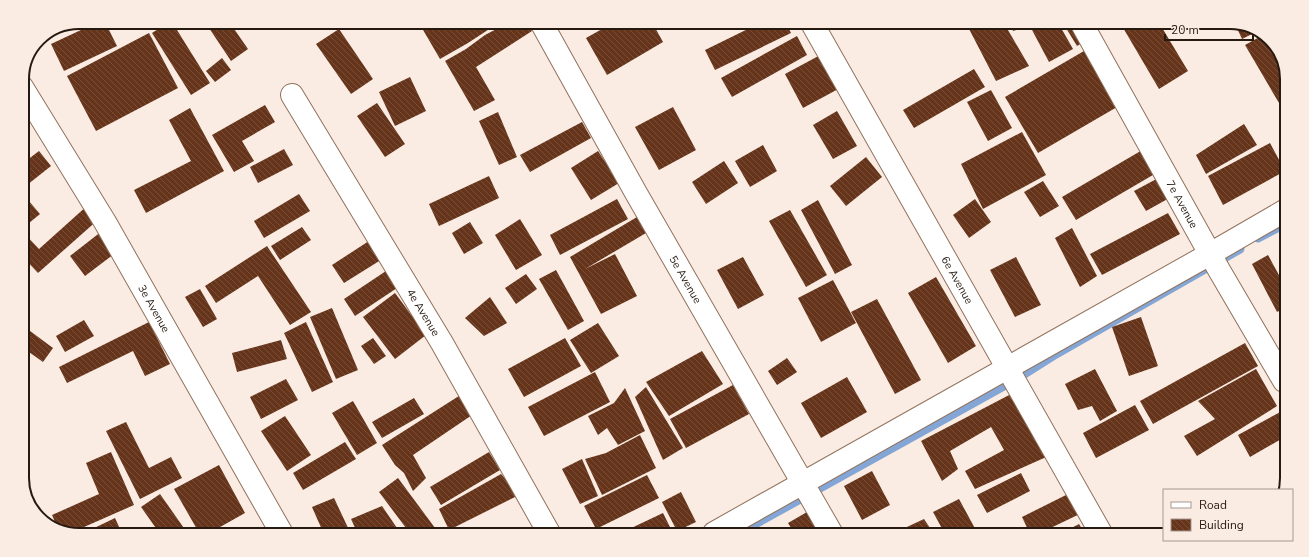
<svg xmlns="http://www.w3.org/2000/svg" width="1309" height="557" viewBox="0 0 1309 557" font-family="'Nunito Sans',sans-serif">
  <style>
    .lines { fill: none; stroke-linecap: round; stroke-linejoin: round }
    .stream { stroke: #83a6d6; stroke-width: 9 }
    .building { fill: url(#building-back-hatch) }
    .minor-casing { stroke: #91725d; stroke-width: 24 }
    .minor { stroke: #fff; stroke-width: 22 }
    .labels { text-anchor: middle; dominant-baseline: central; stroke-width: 4; stroke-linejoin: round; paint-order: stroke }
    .street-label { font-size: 11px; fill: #251910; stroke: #faece3 }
    .rim { fill: none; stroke: #251910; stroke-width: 2 }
  </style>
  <defs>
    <pattern id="building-back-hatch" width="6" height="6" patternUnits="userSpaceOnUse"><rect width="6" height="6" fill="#65341a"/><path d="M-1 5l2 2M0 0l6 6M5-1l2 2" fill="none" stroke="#774f39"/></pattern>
  </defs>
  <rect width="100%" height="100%" fill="#faece3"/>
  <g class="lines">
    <g class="stream">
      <polyline points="1258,238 1285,224"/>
      <polyline points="739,533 1018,378 1056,354 1240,249"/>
    </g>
  </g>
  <g class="building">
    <polygon points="98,22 105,22 117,46 64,71 51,44"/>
    <polygon points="169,22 172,22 210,83 191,95 152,33"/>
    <polygon points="205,22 230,23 248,49 231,61"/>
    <polygon points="419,23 497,24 468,43 440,59"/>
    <polygon points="506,24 528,24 532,31 476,67 495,100 474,111 445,61 466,49 485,35"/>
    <polygon points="611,24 653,24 663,42 607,75 586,38"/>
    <polygon points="758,24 787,25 791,33 715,70 705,50"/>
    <polygon points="852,25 862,25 854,29"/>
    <polygon points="967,25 1005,25 1029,66 996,81"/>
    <polygon points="1011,25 1031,25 1031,26 1013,31"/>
    <polygon points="1040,25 1060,26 1073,49 1049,62 1032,30"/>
    <polygon points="1070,26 1081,26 1089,39 1077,46 1066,28"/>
    <polygon points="1122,26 1161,26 1188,71 1159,89"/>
    <polygon points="1236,26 1252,26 1258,31 1242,39"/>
    <polygon points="339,29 373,79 351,94 316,44"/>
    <polygon points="149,33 178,88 96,131 67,76"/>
    <polygon points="1263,35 1275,44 1287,75 1287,99 1279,103 1245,45"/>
    <polygon points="797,36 807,55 732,97 721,78"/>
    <polygon points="1084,51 1117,107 1038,153 1005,97"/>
    <polygon points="824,53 842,87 803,108 785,74"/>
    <polygon points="222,58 231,70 215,82 206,71"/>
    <polygon points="974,69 985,87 914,128 903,110"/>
    <polygon points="410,77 426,111 395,126 379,92"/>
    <polygon points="991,90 1012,128 988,141 967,102"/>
    <polygon points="377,103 405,144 385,157 357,116"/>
    <polygon points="265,105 275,122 242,141 254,161 234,172 212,135"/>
    <polygon points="673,107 696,150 659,170 635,127"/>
    <polygon points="190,108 224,171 146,213 134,190 191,161 169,120"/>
    <polygon points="837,111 857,146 833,159 813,125"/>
    <polygon points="498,112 517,157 499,165 479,121"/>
    <polygon points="582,122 591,138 530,172 520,155"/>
    <polygon points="1244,124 1257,145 1206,174 1196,155"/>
    <polygon points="1022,132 1046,175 983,209 961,164"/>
    <polygon points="1270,143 1285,171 1223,205 1208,176"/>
    <polygon points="763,145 777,171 750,187 735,161"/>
    <polygon points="284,149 293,165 258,183 250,167"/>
    <polygon points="1144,149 1158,172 1076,220 1062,197"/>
    <polygon points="39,151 51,166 22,189 22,164"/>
    <polygon points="598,151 619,183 591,200 571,168"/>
    <polygon points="866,157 882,177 846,206 830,186"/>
    <polygon points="724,161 738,183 706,204 692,182"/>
    <polygon points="489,176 499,198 439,226 429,204"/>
    <polygon points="1162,176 1173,196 1146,211 1134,191"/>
    <polygon points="1043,181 1059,206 1040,217 1024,192"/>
    <polygon points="22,193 40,214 23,228 22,227"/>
    <polygon points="299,194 310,211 264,238 254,221"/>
    <polygon points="617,199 628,219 560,255 550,235"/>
    <polygon points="975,199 991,222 969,238 953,215"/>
    <polygon points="818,200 852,265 835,274 801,210"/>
    <polygon points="88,205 100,218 38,273 22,256 22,231 39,249"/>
    <polygon points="790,210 827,275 806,287 769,221"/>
    <polygon points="1168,213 1180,234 1102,275 1090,254"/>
    <polygon points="637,217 646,233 585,269 615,254 637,296 601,314 570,257"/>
    <polygon points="520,219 542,255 516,270 495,235"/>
    <polygon points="470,222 483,243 464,254 452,233"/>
    <polygon points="302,227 311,240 280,260 271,246"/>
    <polygon points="1072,228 1097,276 1080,287 1055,238"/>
    <polygon points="102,231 118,251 85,276 70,256"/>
    <polygon points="372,239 384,258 344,283 332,265"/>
    <polygon points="267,246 311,312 290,325 258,276 216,303 205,286"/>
    <polygon points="1268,255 1285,286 1285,308 1277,312 1252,264"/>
    <polygon points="743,257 764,295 738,309 717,270"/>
    <polygon points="1016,257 1041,305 1015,317 990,270"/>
    <polygon points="556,270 584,321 568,330 539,279"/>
    <polygon points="386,271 397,288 355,316 344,299"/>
    <polygon points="526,274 537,289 516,304 505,288"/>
    <polygon points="936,277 976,346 948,363 908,293"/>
    <polygon points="833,280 856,323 821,342 798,298"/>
    <polygon points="200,289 217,319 203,327 185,297"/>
    <polygon points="395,293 426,335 395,359 363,317"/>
    <polygon points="490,297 507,323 484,336 465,318"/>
    <polygon points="877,299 921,380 895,394 851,312"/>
    <polygon points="332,308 358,370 336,379 310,317"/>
    <polygon points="1141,317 1158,366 1129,376 1112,327"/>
    <polygon points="84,320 94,336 65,352 56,336"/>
    <polygon points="149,322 170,364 145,376 133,351 67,383 59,367"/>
    <polygon points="306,322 333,382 312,392 284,333"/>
    <polygon points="598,323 619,356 591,373 570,340"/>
    <polygon points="22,325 53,348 43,362 22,347"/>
    <polygon points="373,338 386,356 374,364 361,346"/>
    <polygon points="565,338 581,366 524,397 508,369"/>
    <polygon points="281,340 287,359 237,372 232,353"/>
    <polygon points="1245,343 1258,366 1153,424 1140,401"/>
    <polygon points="702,351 723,384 669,416 646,382"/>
    <polygon points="787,358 797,372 777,385 768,371"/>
    <polygon points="1095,369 1117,411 1100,421 1092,406 1078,410 1065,384"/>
    <polygon points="1256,369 1277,406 1197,456 1184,436 1215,419 1198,401"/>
    <polygon points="595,372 610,402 544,436 528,407"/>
    <polygon points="847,377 867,412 821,438 801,403"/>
    <polygon points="286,379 298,400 261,419 250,397"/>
    <polygon points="733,385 749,414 686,448 670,419"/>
    <polygon points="646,387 683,448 663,460 635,397"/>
    <polygon points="625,388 645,431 618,445 607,428 598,435 588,416 614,403"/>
    <polygon points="1013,393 1053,454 975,489 965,471 1004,450 991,427 950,451 958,469 942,481 921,441"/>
    <polygon points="462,394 475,413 413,455 426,478 413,491 404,473 395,465 382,445"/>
    <polygon points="414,398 424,414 382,438 372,422"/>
    <polygon points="353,401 377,443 357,455 332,413"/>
    <polygon points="1135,405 1149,430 1096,458 1083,433"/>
    <polygon points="1284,410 1283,438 1250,457 1238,435"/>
    <polygon points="285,416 311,455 287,471 261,431"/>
    <polygon points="126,422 149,468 171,457 182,478 140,499 106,431"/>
    <polygon points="640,435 656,468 602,495 585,459 606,453"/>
    <polygon points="345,442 356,459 303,490 293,473"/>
    <polygon points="111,452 134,505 75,531 59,531 52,515 99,494 86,463"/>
    <polygon points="489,452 500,470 441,505 430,487"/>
    <polygon points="582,459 598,496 580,504 562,469"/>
    <polygon points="219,465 245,513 213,531 198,531 174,489"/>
    <polygon points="872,471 890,505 862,520 844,486"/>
    <polygon points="1021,473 1030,491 987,513 977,495"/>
    <polygon points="501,474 519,495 449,530 439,509"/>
    <polygon points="647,475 659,498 596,529 584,506"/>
    <polygon points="398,478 438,532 409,532 379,492"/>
    <polygon points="1076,490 1086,511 1038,534 1030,534 1022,517"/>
    <polygon points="681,492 696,522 677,531 662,502"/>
    <polygon points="160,494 186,531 158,531 141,507"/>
    <polygon points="334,498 350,532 323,532 312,507"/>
    <polygon points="959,499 978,534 945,534 933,512"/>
    <polygon points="382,506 397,528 387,532 357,532 351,519"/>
    <polygon points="807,512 820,534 794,533 788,523"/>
    <polygon points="663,513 673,533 627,533 625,531"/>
    <polygon points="115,518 121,531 88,531"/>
    <polygon points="924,519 934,534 892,534"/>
    <polygon points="1079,524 1085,534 1060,534"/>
  </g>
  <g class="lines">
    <g class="minor-casing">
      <g id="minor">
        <path id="s1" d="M542,24L636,193L832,534"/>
        <path id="s2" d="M813,25L1102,535"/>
        <path id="s3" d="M1083,26L1219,270L1284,381"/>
        <path id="s4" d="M22,87L105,222L281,532"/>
        <path id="s5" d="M292,95L442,343L549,533"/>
        <polyline points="714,533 1210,254 1286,210"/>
      </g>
    </g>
    <use href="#minor" class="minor"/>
  </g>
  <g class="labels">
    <g class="street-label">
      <text stroke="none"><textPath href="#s3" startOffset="204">7e Avenue</textPath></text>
      <text stroke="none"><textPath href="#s1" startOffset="293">5e Avenue</textPath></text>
      <text stroke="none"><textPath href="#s2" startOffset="293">6e Avenue</textPath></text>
      <text stroke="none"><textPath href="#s4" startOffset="258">3e Avenue</textPath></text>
      <text stroke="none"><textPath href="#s5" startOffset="254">4e Avenue</textPath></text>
    </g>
  </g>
  <path d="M0 0H1309V557H0ZM79 29H1230A50 50 0 0 1 1280 79V478A50 50 0 0 1 1230 528H79A50 50 0 0 1 29 478V79A50 50 0 0 1 79 29Z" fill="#faece3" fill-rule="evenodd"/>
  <path class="rim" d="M79 29H1230A50 50 0 0 1 1280 79V478A50 50 0 0 1 1230 528H79A50 50 0 0 1 29 478V79A50 50 0 0 1 79 29Z"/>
  <rect x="1163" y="489" width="130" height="52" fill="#faece3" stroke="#a5988f"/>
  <rect x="1171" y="502" width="20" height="6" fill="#ffffff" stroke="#a5988f"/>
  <text x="1199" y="509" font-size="12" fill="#251910">Road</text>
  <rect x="1171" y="519" width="20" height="12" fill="url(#building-back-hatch)" stroke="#a5988f"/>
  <text x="1199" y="529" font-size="12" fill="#251910">Building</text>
  <path d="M1165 34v6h88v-6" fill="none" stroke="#251910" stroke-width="2"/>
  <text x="1171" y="34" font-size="12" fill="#251910" stroke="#faece3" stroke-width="3" paint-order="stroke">20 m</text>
</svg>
